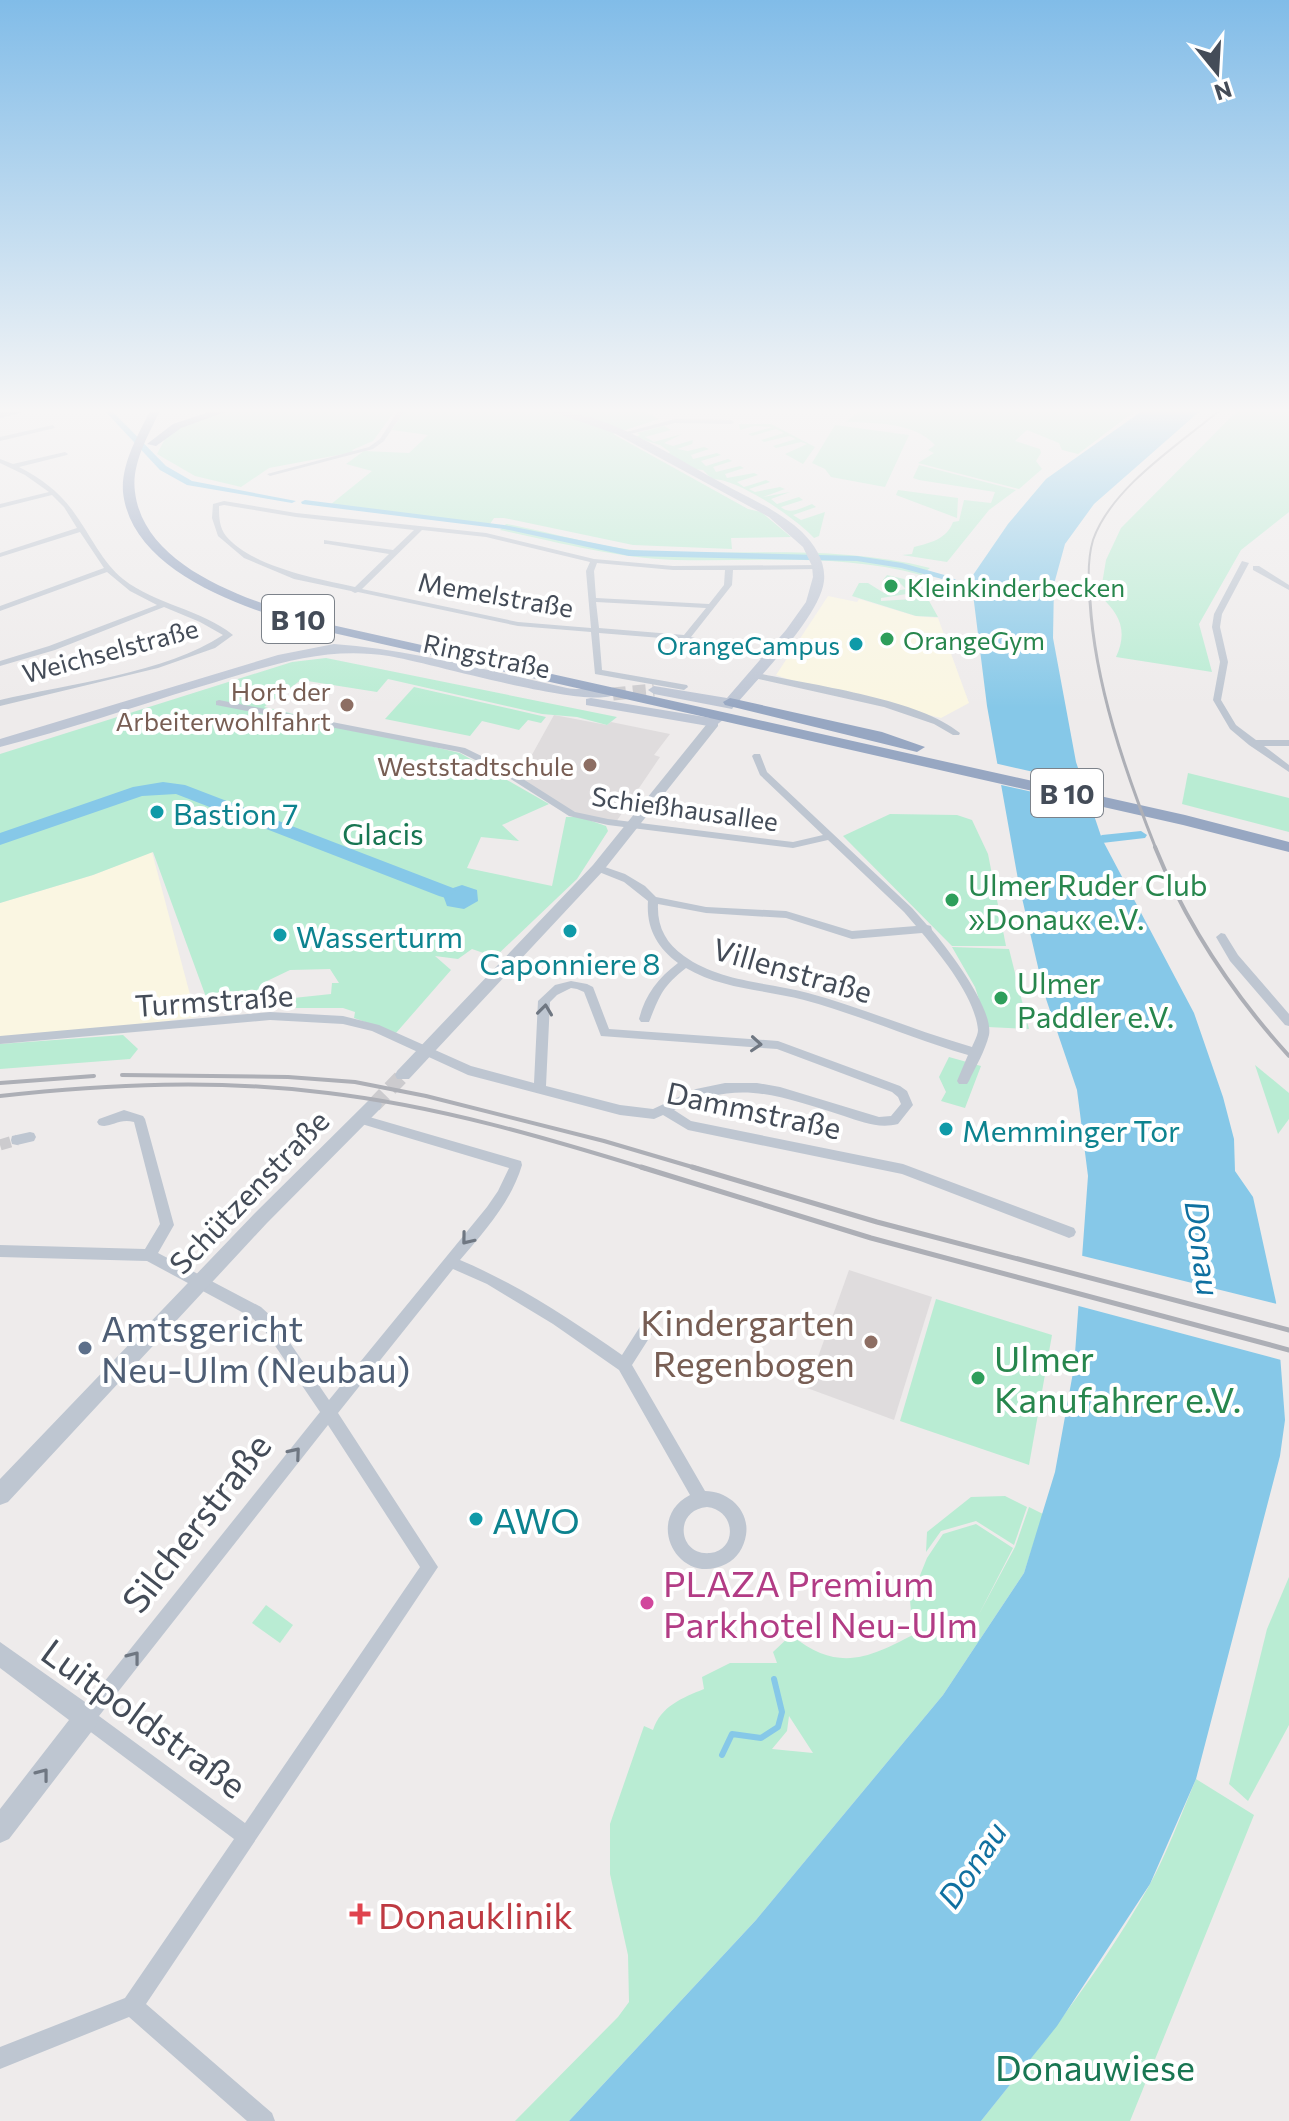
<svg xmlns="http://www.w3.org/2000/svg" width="1289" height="2121" viewBox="0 0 1289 2121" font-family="Commissioner,sans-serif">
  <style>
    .commercial { fill: #faf6e2 }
    .education { fill: #dfdcdd }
    .green { fill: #b9ecd3; fill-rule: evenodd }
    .water { fill: #86c8e8 }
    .pier { fill: #eeebeb }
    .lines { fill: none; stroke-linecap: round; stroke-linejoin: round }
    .stream { stroke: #86c8e8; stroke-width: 6 }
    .canal { fill: #86c8e8; fill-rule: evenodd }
    .river { fill: #86c8e8; fill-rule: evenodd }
    .minor-tunnel { stroke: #cccbce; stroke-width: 11; stroke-dasharray: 11 6; stroke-linecap: butt }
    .tertiary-tunnel { stroke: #cccbce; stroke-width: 15; stroke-dasharray: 15 8; stroke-linecap: butt }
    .secondary-tunnel { stroke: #cccbce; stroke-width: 13; stroke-dasharray: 13 7; stroke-linecap: butt }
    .minor { fill: #bec6d1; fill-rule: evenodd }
    .tertiary { fill: #bec6d1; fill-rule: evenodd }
    .secondary { fill: #bec6d4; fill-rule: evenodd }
    .primary { fill: #abb7ca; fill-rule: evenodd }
    .trunk { fill: #97a7c2; fill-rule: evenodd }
    .rail-far3 { stroke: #adafb6; stroke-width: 2 }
    .rail-far2 { stroke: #adafb6; stroke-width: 3 }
    .rail-far1 { stroke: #adafb6; stroke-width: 4 }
    .rail { stroke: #adafb6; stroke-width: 5 }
    .oneway { stroke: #6f7782 }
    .leisure-dot { fill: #2e9e5b; stroke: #fff; stroke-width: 3 }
    .culture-dot { fill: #0f9aa8; stroke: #fff; stroke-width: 3 }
    .education-dot { fill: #8d6e63; stroke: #fff; stroke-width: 3 }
    .service-dot { fill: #5c6f8a; stroke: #fff; stroke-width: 3 }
    .hotel-dot { fill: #d1479c; stroke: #fff; stroke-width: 3 }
    .health-dot { fill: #e0444e; stroke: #fff; stroke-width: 3 }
    .labels { text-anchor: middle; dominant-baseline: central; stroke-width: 8; stroke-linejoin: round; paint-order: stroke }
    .far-leisure-label { font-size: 26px; fill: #27864d; stroke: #fff; text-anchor: start }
    .far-street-label { font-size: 26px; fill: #444c58; stroke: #fff }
    .far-culture-label { font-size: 26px; fill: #0d838f; stroke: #fff; text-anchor: end }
    .far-education-label { font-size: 26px; fill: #785e54; stroke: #fff; text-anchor: end }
    .shield { fill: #fff; stroke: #7c828a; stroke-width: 2 }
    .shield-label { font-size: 28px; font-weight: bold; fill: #444c58 }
    .culture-label { font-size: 30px; fill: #0d838f; stroke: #fff; text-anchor: start }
    .park-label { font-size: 30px; fill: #187652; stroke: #fff }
    .leisure-label { font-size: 30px; fill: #27864d; stroke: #fff; text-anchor: start }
    .street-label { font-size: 30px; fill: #444c58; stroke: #fff }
    .water-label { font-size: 32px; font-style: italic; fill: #0f70a0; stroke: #fff }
    .near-education-label { font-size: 36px; fill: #785e54; stroke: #fff; text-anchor: end }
    .near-service-label { font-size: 36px; fill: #4e5e75; stroke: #fff; text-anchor: start }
    .near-leisure-label { font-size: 36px; fill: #27864d; stroke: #fff; text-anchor: start }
    .near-culture-label { font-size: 36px; fill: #0d838f; stroke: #fff; text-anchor: start }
    .near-street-label { font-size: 36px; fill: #444c58; stroke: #fff }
    .near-hotel-label { font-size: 36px; fill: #b23c85; stroke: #fff; text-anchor: start }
    .near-health-label { font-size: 36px; fill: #be3a42; stroke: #fff; text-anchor: start }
    .near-park-label { font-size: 36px; fill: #187652; stroke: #fff }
  </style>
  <rect width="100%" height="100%" fill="#eeebeb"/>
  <g class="commercial">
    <polygon points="828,596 857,602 859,599 915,616 938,618 969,703 941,718 808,686 776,675"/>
    <polygon points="152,852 196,1017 123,1027 0,1037 0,903 93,875"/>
  </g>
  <g class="education">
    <polygon points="554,715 607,725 611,722 670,734 654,755 660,757 616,822 580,816 518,780"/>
    <polygon points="849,1270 932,1297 894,1420 807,1388"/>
  </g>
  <g class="green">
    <polygon points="227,411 395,411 373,441 352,450 354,452 269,468 241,487 195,476 157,454 167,435 174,429"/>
    <polygon points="403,411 644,411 659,419 613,434 748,509 761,512 791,537 731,538 732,549 633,545 504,518 494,518 490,524 330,505 372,471 346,464 364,451 409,453 428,435 392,430"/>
    <path d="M859,411H1135L1078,454L1062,450L1059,443L1027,430L1015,441L1040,449L1041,453L1036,461L1042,469L1019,489L918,463L934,453L928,450L935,445C914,422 875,423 846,422Z"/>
    <path d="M1237,411H1289V512L1241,550L1199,624L1212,672L1116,657C1128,631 1120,614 1100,596L1106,560L1121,528Z"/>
    <polygon points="739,424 771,424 815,447 803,464 785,454 807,444 801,442 776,448 773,446 796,439 789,436 764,442 761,440 784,433 776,429 752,436 748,434 773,427 754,426 740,430"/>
    <polygon points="835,425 909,435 885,487 831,477 825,469 812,463"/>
    <path d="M664,426L671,430L645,437L654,442L682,434L664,443L673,446L693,440L692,444L677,449L688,451L704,447L709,449L691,455L693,459L717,453L721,455L701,461L706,466L728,459L732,461L713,467L716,472L740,466L744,468L725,474L727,478L754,473L758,475L737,482L744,487L766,480L770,482L749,489L755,492L780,487L785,489L763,497L790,492L771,499L777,504L799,497L803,500L781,507C789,515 802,508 812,504L816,507L793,515L801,520L825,512L819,536L814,538C797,519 737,478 712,479L703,470L691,469L667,456L670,452L660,445L635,437L640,435L637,433Z"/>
    <path d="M919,465L1016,490L989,510L947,562L902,555L912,554L914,547C930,543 947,539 953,522L959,521L964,500L991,503L995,492L919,480L913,478Z"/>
    <polygon points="898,490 958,498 957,518 896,495"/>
    <path d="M506,524C555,533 606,550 656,552C748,555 840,545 930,568L921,575C840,553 758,562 676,560C616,558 557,542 500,530Z"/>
    <polygon points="887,575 904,579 915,588 913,593 881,598 881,601 913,599 923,590 938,617 916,616 852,596 859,583 868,583 884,593 906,589 899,582 883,580"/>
    <polygon points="326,658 617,717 607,725 577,717 542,714 388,679 377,692 301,680 264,707 460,753 549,804 502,825 519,841 481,837 467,868 552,886 566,817 580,817 606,826 608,831 577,879 495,957 472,949 458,959 435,956 451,970 396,1033 354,1018 355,1012 343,1008 284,1008 284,999 331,994 332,983 339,983 330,969 290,970 265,982 266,998 210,1008 153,852 93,875 0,903 0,754 292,662"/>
    <polygon points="414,687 546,717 541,723 528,720 519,730 482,721 470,736 385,719"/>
    <polygon points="1188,773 1289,798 1289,832 1182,804"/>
    <polygon points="890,814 957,815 972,820 988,854 1006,946 952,946 843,836"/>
    <polygon points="952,947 1009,949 1029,1029 988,1027 975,987"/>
    <polygon points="123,1035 138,1049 130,1059 0,1069 0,1044"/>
    <polygon points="949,1057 981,1066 965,1108 941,1101 946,1092 939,1077"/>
    <polygon points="1255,1065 1289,1093 1289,1119 1278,1134"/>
    <polygon points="936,1299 1052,1335 1029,1465 900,1421"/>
    <polygon points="1005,1496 1027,1507 1014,1545 976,1521 941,1531 926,1552 927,1532 971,1497"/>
    <path d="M1029,1507L1043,1514L1024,1573L943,1695L756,1920L569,2121H515L618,2017L629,2002L628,1955L610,1874V1824L644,1726L653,1730C661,1706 682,1698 704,1689L702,1677L730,1663H777L773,1652L791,1635C841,1675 871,1656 919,1632L912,1623L910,1600L927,1558L943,1534L976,1524L1013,1548L978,1616L1015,1547ZM789,1716L813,1753L772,1749L787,1731Z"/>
    <polygon points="1289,1577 1289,1725 1248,1801 1229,1784 1267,1629"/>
    <polygon points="266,1605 293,1625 280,1643 252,1623"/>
    <path d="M1196,1779L1254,1815L1130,2121H981C1041,2046 1102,1970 1149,1886C1167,1853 1181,1815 1196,1779Z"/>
  </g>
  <g class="water">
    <polygon points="1142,411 1200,411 1094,504 1065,544 1054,584 1053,638 1076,762 1102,839 1194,1013 1223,1097 1234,1139 1235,1171 1253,1197 1276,1302 1285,1420 1280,1456 1196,1779 1150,1884 1057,2026 981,2121 569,2121 756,1920 943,1695 1024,1573 1055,1472 1074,1367 1088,1176 1077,1090 1044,993 1019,885 987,706 971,578 1008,524 1046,479"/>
    <polygon points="462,885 477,890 478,901 464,909 447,906 443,895 450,889"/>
  </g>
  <g class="pier">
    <polygon points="994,763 1087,784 1095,806 997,784"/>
    <polygon points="1079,1255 1281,1305 1285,1361 1075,1305"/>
  </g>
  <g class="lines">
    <polyline class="stream" points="722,1755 732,1734 761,1738 778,1727 782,1712 774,1679"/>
    <g class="canal">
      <polygon points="105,411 112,411 166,466 192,481 296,501 292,503 187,485 160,470"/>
      <polygon points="305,500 504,525 629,550 857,556 902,563 948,576 991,597 984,599 942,579 901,568 857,561 629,556 504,529 302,504 301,502"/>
      <polygon points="1141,831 1147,835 1145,838 1102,843 1096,839 1102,835"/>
    </g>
    <polygon class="river" points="163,782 185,785 453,888 456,892 446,898 439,896 176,794 142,796 0,845 0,833 133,787"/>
    <polyline class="minor-tunnel" points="0,1145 17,1140"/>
    <polyline class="tertiary-tunnel" points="374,1105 403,1075"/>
    <polyline class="secondary-tunnel" points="613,694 654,690"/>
    <g class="minor">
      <polygon points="398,411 404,411 384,441 373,449 270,476 267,474 369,447 380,439"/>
      <polygon points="675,419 731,420 734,422 731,424 675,423 622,436 619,434"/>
      <polygon points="53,425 55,428 0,441 0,437"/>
      <path d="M65,452L68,454L67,455L19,467C42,479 61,493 75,514C91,536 102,562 123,579C156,605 201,609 233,635L215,648L158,668L0,706V700C68,684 166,673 223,635L200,622L164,607L55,650L0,666V661L49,646L157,605L130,591L107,572L0,611V606L104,568L80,532L0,557V553L77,528L64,507L52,495L0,508V504L49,492L25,475L0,463V459L13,464Z"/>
      <path d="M224,501L296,513L486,533L594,559L673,566L817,565L821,567L817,569L733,570L732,585L691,637L770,657V661L686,640L599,633L602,670L687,685L688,687L684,690L595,674L591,632L518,626L358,592L355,593L351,591L294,579L244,558L218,536L212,518L213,504ZM224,505L296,517L414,530L393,550L324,540V544H327L389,554L355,587C317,579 252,567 226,536C219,527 219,516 219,506ZM422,530L486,537L590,562L586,571L591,628L518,622L362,589ZM597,563L673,570H725L724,585L709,604L596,598L594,571ZM596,602L706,608L684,635L599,628Z"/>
      <polygon points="1242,561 1249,563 1222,614 1220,627 1228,662 1221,700 1236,725 1256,740 1289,740 1289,746 1264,746 1289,765 1289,772 1249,745 1230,729 1213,700 1220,662 1212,627 1214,614"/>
      <polygon points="1253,566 1259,566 1289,585 1289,590 1253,570"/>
      <path d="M753,672C809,685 918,698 960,733L959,735H953L934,724L884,707L750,677V673Z"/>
      <path d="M219,700L465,748L504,767L575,812L608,819L793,842L823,835L760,775L752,756L754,754H760L767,772L912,908L927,925L931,926L932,930C948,949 994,1009 989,1035C985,1051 976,1066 969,1081L967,1084H959L957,1081L968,1055C913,1039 860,1015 804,1000C766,990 721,989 686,968C662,987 660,995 649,1022H641L639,1019C645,995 658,978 678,963C657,947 646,928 648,901L624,882L594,870V866H602L625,874L645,886L656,897L706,907L786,911L852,931L916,926L904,912L828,840L793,848L608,825L569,816L498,771L459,752L216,705V701ZM658,904L706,913L786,918L852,939L922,933C942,957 975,997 978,1030C978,1035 974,1042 972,1047C916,1031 863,1008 808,993C767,982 720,982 684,956C666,943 657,927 658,904Z"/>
      <polygon points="1221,933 1225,934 1238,955 1289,1014 1289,1026 1285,1025 1230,961 1216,937"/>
      <path d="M571,981L587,984L593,987L609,1029L778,1041L900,1086L907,1091L913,1105L898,1124C879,1129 862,1122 844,1116C778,1096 740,1078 674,1110L691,1121L903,1164L1074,1228L1076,1232L1074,1236L1069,1238L1064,1236L902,1174L688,1130L663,1115L654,1119L620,1115L468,1075L372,1031L343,1024L270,1020L0,1044V1036L270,1012L343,1016L379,1025L471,1066L534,1083L538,1001L555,985ZM571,988L577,989L584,992L601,1036L777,1049L892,1092L898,1097L901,1104L891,1116L879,1117L780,1087L757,1083H725L696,1089L653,1109L620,1105L546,1086L550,1002L557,995Z"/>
      <path d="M124,1110L143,1116L145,1119L174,1225L158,1253L261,1307L273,1318L329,1400L487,1207L498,1191L509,1168L355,1122L353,1119L355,1116L359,1114L521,1161L522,1165C511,1202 485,1231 460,1260C519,1285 570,1319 622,1355L643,1322L648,1321L653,1322L655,1327L653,1332L632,1365L705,1491C728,1491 750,1510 746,1535C744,1547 737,1559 726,1564C678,1588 643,1519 690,1495L619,1370L553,1324L487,1284L453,1269L338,1413L438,1567L146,2004L272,2113L275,2121H247L129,2017L0,2069V2047L125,1998L234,1839L80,1724L77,1718L80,1712L320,1412L263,1328L251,1317L147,1261L0,1257V1245L145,1249L160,1224L134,1122C117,1118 111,1129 99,1125L97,1122L99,1119ZM328,1425L420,1567L245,1823L99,1716ZM707,1507C736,1510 738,1550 710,1553C678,1556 673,1510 707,1507Z"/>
      <polygon points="30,1132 34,1133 36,1137 34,1141 17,1145 12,1144 11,1140 12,1136"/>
    </g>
    <g class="tertiary">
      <polygon points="714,719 718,720 718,726 603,871 409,1079 397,1079 395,1075 397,1071 593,865 710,720"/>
      <polygon points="374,1099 380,1101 382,1105 380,1109 267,1223 8,1502 0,1505 0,1479 255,1213 368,1101"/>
      <polygon points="0,1642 95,1709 98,1718 95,1727 9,1839 0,1843 0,1809 69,1720 0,1668"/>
    </g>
    <g class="secondary">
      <path d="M550,411C606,411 670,455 718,481C746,497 779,510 802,532C815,545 826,562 824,581C820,617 756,680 732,709L654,694L648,690L654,686L727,698L786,630L806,602L813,577L812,566L803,547L769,517L616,434Z"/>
      <path d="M334,644C413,650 490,671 567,688C582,691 603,685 615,694C592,711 427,662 389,656C321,645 263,668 199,687C133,707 67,730 0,747V739L278,655Z"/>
      <polygon points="591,698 711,718 717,715 724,719 714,727 586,705 586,699"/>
    </g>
    <polygon class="primary" points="22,411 21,413 0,418 0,412"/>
    <g class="trunk">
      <path d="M150,411H160C148,435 131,465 135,492C145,574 266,606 332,625L1185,815L1289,842V852L1183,825L329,632C260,614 132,577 123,492C121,464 138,435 150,411Z"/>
      <polygon points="212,411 228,411 181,428 156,446 147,444 173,424"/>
      <polygon points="730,698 882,732 925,747 917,752 725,705 723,702"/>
    </g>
    <path class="rail-far3" d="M1090,603C1088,582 1087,560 1093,540C1111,488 1178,445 1219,411"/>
    <path class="rail-far2" d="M1090,601C1095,685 1125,771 1156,849"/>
    <g class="rail-far1">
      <path d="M1155,847C1187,926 1232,993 1289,1056"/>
      <polyline points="122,1075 288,1077 355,1082 426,1096 604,1141 699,1169"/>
      <polyline points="0,1083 94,1076"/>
      <path d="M0,1096C109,1084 219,1079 328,1093C437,1106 543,1137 647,1169"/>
    </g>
    <g class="rail">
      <polyline points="641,1167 871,1238 1289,1350"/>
      <polyline points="692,1167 877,1222 1289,1330"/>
    </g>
  </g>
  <defs><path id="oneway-chevron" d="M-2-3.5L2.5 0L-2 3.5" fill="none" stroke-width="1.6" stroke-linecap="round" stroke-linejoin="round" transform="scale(2)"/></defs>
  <g class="oneway">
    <use href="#oneway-chevron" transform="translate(545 1010) rotate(-83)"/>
    <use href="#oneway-chevron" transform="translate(756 1044) rotate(4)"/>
    <use href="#oneway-chevron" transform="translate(467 1239) rotate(129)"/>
    <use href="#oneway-chevron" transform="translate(295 1453) rotate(-50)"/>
    <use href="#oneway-chevron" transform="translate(134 1657) rotate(-52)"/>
    <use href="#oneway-chevron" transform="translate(43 1774) rotate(-52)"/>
  </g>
  <linearGradient id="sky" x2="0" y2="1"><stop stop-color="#81bce8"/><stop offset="0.58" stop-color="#f7f6f6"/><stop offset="1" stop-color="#f7f6f6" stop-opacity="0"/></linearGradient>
  <rect width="1289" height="708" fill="url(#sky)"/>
  <g class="leisure-dot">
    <circle cx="891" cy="586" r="8"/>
    <circle cx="887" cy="639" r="8"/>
    <circle cx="952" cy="900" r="8"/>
    <circle cx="1001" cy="998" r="8"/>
    <circle cx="978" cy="1378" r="8"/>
  </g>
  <g class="culture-dot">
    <circle cx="856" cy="644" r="8"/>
    <circle cx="157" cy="812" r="8"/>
    <circle cx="570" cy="931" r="8"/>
    <circle cx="280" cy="935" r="8"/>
    <circle cx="946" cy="1129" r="8"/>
    <circle cx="476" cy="1519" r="8"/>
  </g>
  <g class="education-dot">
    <circle cx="347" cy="705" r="8"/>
    <circle cx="590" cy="765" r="8"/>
    <circle cx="871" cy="1342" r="8"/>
  </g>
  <circle class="service-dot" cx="85" cy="1348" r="8"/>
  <circle class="hotel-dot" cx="647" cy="1603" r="8"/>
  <path class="health-dot" d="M356 1902h8v8h8v8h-8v8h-8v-8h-8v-8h8z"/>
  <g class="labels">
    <g class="far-leisure-label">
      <text x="907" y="586">Kleinkinderbecken</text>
      <text x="903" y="639">OrangeGym</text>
    </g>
    <g class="far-street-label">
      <text transform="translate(496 594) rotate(10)">Memelstraße</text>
      <text transform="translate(110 650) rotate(-15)">Weichselstraße</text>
      <text transform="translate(487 655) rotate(12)">Ringstraße</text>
      <text transform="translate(685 808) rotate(8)">Schießhausallee</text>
    </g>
    <g class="far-culture-label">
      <text x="840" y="644">OrangeCampus</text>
    </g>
    <g class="far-education-label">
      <text x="331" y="690">Hort der<tspan x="331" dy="30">Arbeiterwohlfahrt</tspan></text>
      <text x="574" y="765">Weststadtschule</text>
    </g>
    <g class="shield">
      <rect x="262" y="595" width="72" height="48" rx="6"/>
      <rect x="1031" y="769" width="72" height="48" rx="6"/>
    </g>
    <g class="shield-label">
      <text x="298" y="619">B 10</text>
      <text x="1067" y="793">B 10</text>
    </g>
    <g class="culture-label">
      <text x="173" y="812">Bastion 7</text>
      <text x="296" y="935">Wasserturm</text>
      <text x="570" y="962" text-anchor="middle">Caponniere 8</text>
      <text x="962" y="1129">Memminger Tor</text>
    </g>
    <g class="park-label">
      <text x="383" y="832">Glacis</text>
    </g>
    <g class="leisure-label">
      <text x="968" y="883">Ulmer Ruder Club<tspan x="968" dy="34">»Donau« e.V.</tspan></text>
      <text x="1017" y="981">Ulmer<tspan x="1017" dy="34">Paddler e.V.</tspan></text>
    </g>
    <g class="street-label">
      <text transform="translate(793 969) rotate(16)">Villenstraße</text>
      <text transform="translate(214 999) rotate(-4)">Turmstraße</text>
      <text transform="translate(754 1109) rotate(12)">Dammstraße</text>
      <text transform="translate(248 1191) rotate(-46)">Schützenstraße</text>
    </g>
    <g class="water-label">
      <text transform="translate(1204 1248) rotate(82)">Donau</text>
      <text transform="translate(971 1864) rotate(-56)">Donau</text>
    </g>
    <g class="near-education-label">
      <text x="855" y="1321">Kindergarten<tspan x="855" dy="41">Regenbogen</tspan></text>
    </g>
    <g class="near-service-label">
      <text x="101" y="1327">Amtsgericht<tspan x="101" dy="41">Neu-Ulm (Neubau)</tspan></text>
    </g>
    <g class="near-leisure-label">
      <text x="994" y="1357">Ulmer<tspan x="994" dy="41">Kanufahrer e.V.</tspan></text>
    </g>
    <g class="near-culture-label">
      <text x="492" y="1519">AWO</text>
    </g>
    <g class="near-street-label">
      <text transform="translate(195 1522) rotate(-52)">Silcherstraße</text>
      <text transform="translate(145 1717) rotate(36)">Luitpoldstraße</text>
    </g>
    <g class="near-hotel-label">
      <text x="663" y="1582">PLAZA Premium<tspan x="663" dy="41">Parkhotel Neu-Ulm</tspan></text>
    </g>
    <g class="near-health-label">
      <text x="378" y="1914">Donauklinik</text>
    </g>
    <g class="near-park-label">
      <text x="1095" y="2066">Donauwiese</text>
    </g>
  </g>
  <g transform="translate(1217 72) rotate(162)" stroke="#ffffff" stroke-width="6" paint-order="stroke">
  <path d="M0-6L14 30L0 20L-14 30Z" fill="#444c58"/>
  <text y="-12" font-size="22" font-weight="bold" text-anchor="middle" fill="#444c58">N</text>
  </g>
</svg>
